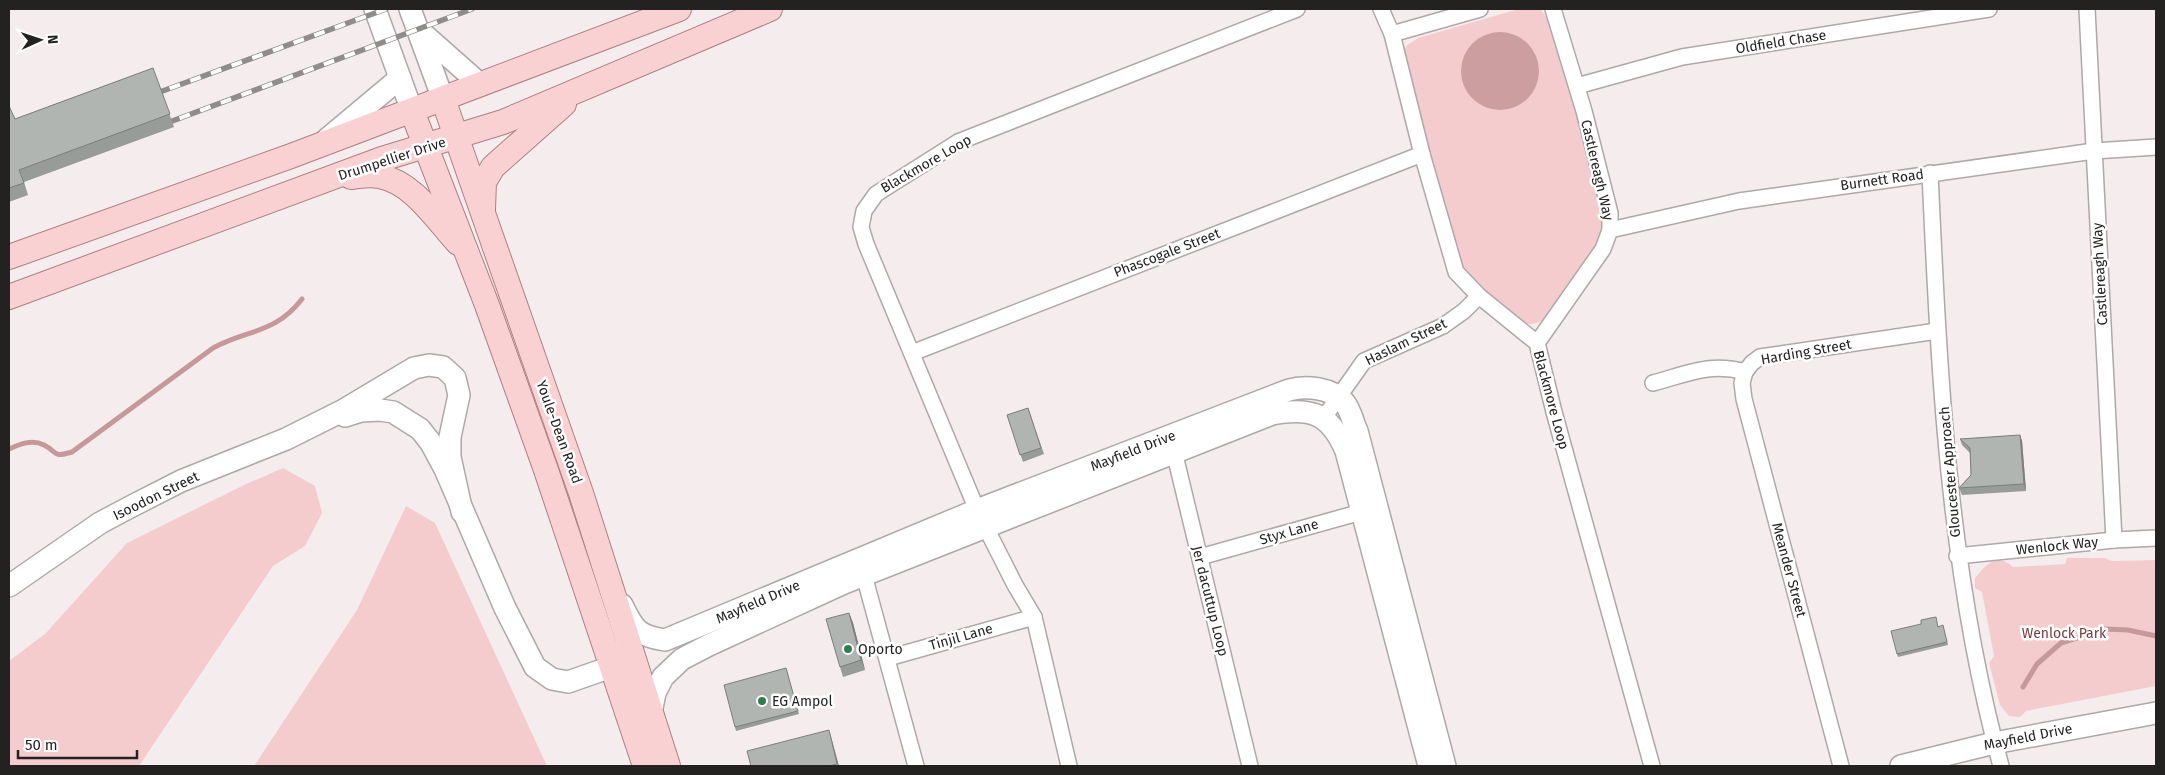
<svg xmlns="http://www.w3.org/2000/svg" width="2165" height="775" viewBox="0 0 2165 775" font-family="'Fira Sans',sans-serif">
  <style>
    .green { fill: #f5cccd }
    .forest { fill: #cc9ea0 }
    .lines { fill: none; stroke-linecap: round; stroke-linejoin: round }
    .stream { stroke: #c5989a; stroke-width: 5 }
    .street-casing { stroke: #afa8a8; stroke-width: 18 }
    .secondary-casing { stroke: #afa8a8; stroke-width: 24 }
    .primary-casing { stroke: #ad7f81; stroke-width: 26 }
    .street { stroke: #fff; stroke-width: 15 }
    .secondary { stroke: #fff; stroke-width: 21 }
    .primary { stroke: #fad1d3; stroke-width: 24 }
    .rail-casing { stroke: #918c8c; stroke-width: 5.5 }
    .rail { stroke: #fff; stroke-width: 4; stroke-dasharray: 11; stroke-linecap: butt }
    .wall { fill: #979c98 }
    .shaded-wall { fill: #7b7f7c }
    .building { fill: #b0b5b1; stroke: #7b7f7c }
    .poi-dot { fill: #307e4d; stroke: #fff; stroke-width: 2 }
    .labels { text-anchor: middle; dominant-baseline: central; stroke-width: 5; stroke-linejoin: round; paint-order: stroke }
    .street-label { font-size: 14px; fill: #242121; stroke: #fff }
    .park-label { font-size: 14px; fill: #773a3f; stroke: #fff }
    .poi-label { font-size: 14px; fill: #242121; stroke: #fff; text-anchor: start }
  </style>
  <rect width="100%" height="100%" fill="#f5eded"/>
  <g class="green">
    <polygon points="1519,9 1541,10 1551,23 1606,224 1595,256 1546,320 1532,324 1519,324 1466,281 1455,254 1402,59 1406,46 1418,38"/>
    <polygon points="283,468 315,486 322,513 305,546 273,566 139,766 9,766 9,661 45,634 127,543 244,485"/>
    <polygon points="406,506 435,523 547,766 254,766 357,610"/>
    <path d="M2067,558H2105L2112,561L2156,560V686L2026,711L2020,717L2009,716L2000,705L1989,663L1994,656L1982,592L1975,588V578C1986,565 1996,552 2013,567L2065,564Z"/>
  </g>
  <circle class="forest" cx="1500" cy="71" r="39"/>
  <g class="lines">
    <g class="stream">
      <path d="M9,449C20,444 32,439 44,445C58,452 52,458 72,452L213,348C248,329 275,334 302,299"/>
      <polyline points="2023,687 2037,664 2061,643 2105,629 2128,630 2156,636"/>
    </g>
    <g class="street-casing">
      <g id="street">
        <polyline points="1381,9 1392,34 1422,154 1456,272 1479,296 1537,343 1554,412 1652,766"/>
        <polyline points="2087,9 2114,540"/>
        <polyline points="1392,34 1480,9"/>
        <polyline points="1577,86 1682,57 1989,9"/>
        <path d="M1930,173C1939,372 1948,573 2001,766"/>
        <polyline points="1610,230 1739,201 2094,151 2156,147"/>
        <polyline points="1537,343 1603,249 1610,230 1610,213 1584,111 1553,9"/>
        <polyline points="912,353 1422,154"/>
        <polyline points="1745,372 1742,383 1744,399 1841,766"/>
        <path d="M1653,383C1687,374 1710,362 1745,372L1752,363L1760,357L1937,331"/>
        <polyline points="1323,419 1364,361 1443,326 1464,311 1479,296"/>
        <polyline points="1172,443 1250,766"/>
        <polyline points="1957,556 2114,540 2156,538"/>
        <polyline points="1200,557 1372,509"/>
        <polyline points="862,568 916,766"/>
        <polyline points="888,658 1034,617"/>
        <polyline points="1069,766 1034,617 1015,585 977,510 866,244 861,227 864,211 876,194 958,142 1297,9"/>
      </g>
    </g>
    <g class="secondary-casing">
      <g id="secondary">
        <polyline points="375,9 412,111"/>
        <polyline points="410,9 443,99"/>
        <polyline points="420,31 481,85"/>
        <polyline points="326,140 400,78"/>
        <polyline points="345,416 361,411 380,410 393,412 420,429 431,443 445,469 505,608 535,667 552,679 568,682 611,667 620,652"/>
        <polyline points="9,586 100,523 132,506 181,481 286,439 342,411 414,368 429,365 443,367 455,378 459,395 450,437 450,457 462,512"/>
        <path d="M622,605C634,630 638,636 665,640L977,510L1289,390C1306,385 1332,388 1344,402C1351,410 1353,423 1357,431L1445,766"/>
        <path d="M651,713L655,693L663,677L682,659L709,645L844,583L1272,414C1311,407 1330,413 1346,451L1429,766"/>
        <polyline points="1901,766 1994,743 2156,713"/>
      </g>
    </g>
    <g class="primary-casing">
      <g id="primary">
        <polyline points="443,99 581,493 668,766"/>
        <polyline points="412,111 487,305 546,470 645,766"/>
        <path d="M351,177C360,176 370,174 379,176C413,182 436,219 458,243"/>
        <polyline points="483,209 484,182 493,167 564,104"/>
        <polyline points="9,257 291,156 679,9"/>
        <polyline points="9,297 382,159 503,122 770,9"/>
      </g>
    </g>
    <use href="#street" class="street"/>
    <use href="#secondary" class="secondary"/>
    <use href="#primary" class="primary"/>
    <g class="rail-casing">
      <g id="rail">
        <polyline points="149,96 386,9"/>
        <polyline points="159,126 472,9"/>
      </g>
    </g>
    <use href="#rail" class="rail"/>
  </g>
  <g class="wall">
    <polygon points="153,68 174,127 24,182 28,195 9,202 9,106 15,119"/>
    <polygon points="1028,408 1044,454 1023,462 1007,415"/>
    <polygon points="2020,435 2022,441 2026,491 1962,495 1959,488 1971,475 1970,453 1962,445 1960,439"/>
    <polygon points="849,613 853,623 865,670 843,677 840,667"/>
    <polygon points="1921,624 1938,626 1944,629 1948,645 1898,657 1897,654"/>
    <polygon points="786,668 799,714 736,731 735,727"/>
  </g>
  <g class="shaded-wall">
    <polygon points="2020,435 2022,441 2026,491 2024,484"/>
    <polygon points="849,613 853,623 865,670 861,660"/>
    <polygon points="829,730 832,740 839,766 838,766 837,764"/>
  </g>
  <g class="building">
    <polygon points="153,68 170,114 19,170 24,183 9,188 9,106 15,119"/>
    <polygon points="1028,408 1041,448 1020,455 1007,415"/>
    <polygon points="2020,435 2024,484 1959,488 1971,475 1970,448 1960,439"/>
    <polygon points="849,613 861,660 840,667 826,619"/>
    <polygon points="1936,617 1938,627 1943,625 1947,642 1897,654 1891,631 1921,624 1921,620"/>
    <polygon points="786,668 798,711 735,727 724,685"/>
    <polygon points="829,730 837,764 829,766 751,766 747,751"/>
  </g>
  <g class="poi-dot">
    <circle cx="848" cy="649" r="5"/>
    <circle cx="762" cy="701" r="5"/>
  </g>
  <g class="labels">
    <g class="street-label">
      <text transform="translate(1781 42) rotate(-9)">Oldfield Chase</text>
      <text transform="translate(392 159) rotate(-18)">Drumpellier Drive</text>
      <text transform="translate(926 164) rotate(-30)">Blackmore Loop</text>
      <text transform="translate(1597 170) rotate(77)">Castlereagh Way</text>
      <text transform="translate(1882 180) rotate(-8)">Burnett Road</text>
      <text transform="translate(1167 253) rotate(-21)">Phascogale Street</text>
      <text transform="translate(2100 274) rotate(-93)">Castlereagh Way</text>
      <text transform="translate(1406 342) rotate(-26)">Haslam Street</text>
      <text transform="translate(1806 352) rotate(-10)">Harding Street</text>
      <text transform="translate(1551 400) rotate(75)">Blackmore Loop</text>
      <text transform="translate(559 432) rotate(70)">Youle-Dean Road</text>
      <text transform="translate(1133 451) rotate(-21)">Mayfield Drive</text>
      <text transform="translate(1950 472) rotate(-95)">Gloucester Approach</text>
      <text transform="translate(156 496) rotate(-26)">Isoodon Street</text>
      <text transform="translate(1289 532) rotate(-16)">Styx Lane</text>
      <text transform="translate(2057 546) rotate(-6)">Wenlock Way</text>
      <text transform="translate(1789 570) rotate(75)">Meander Street</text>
      <text transform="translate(1210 601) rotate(76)">Jer dacuttup Loop</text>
      <text transform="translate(758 602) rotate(-23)">Mayfield Drive</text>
      <text transform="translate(961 637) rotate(-16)">Tinjil Lane</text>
      <text transform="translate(2028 737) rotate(-11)">Mayfield Drive</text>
    </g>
    <g class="park-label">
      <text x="2064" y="633">Wenlock Park</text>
    </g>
    <g class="poi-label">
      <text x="858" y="649">Oporto</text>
      <text x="772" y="701">EG Ampol</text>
    </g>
  </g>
  <rect width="2165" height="775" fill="none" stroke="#242121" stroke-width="20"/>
  <g transform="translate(40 40) rotate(87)" stroke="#ffffff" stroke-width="4" paint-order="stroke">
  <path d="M0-4L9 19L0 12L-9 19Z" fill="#242121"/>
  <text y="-8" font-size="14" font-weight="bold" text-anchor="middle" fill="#242121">N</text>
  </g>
  <path d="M18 750v8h119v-8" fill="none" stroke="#242121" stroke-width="2.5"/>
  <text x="25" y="750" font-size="15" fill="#242121" stroke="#ffffff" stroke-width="4" paint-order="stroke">50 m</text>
</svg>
